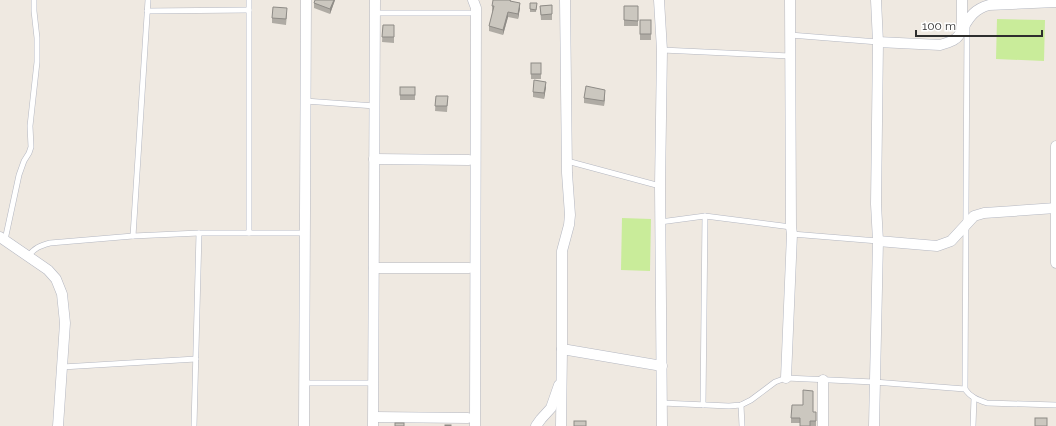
<svg xmlns="http://www.w3.org/2000/svg" width="1056" height="426" viewBox="0 0 1056 426" font-family="Raleway,sans-serif">
  <style>
    .pitch { fill: #c9ec9a }
    .lines { fill: none; stroke-linecap: round; stroke-linejoin: round }
    .lane-casing { stroke: #b4b7c1; stroke-width: 6 }
    .street-casing { stroke: #b4b7c1; stroke-width: 11 }
    .lane { stroke: #fff; stroke-width: 5 }
    .street { stroke: #fff; stroke-width: 10 }
    .wall { fill: #afaba4 }
    .shaded-wall { fill: #8e8b86 }
    .building { fill: #cbc7bf; stroke: #8e8b86 }
  </style>
  <rect width="100%" height="100%" fill="#efe9e1"/>
  <g class="pitch">
    <polygon points="997,19 1045,20 1044,61 996,59"/>
    <polygon points="622,218 651,219 650,271 621,270"/>
  </g>
  <g class="lines">
    <g class="lane-casing">
      <g id="lane">
        <polyline points="147,11 249,10"/>
        <polyline points="375,13 470,13"/>
        <polyline points="790,35 878,42"/>
        <polyline points="662,50 790,56"/>
        <polyline points="305,101 375,106"/>
        <polyline points="567,161 660,186"/>
        <polyline points="660,222 705,216 791,227"/>
        <polyline points="249,233 249,0"/>
        <polyline points="792,234 878,241"/>
        <polyline points="133,236 148,0"/>
        <polyline points="5,240 19,175 24,161 29,153 31,147 30,126 37,62 37,38 34,11 34,0"/>
        <path d="M28,256C35,248 39,246 50,243L133,236L199,233H305"/>
        <polyline points="62,367 196,359"/>
        <polyline points="304,383 374,383"/>
        <polyline points="965,389 967,24"/>
        <path d="M662,403L729,406L741,405L751,400L775,382L786,378L874,382L965,389C970,397 978,400 987,403L1056,405"/>
        <polyline points="703,405 705,216"/>
        <polyline points="741,405 742,426"/>
        <polyline points="194,426 199,233"/>
        <polyline points="973,426 974,398"/>
      </g>
    </g>
    <g class="street-casing">
      <g id="street">
        <polyline points="473,0 476,8 475,426"/>
        <polyline points="659,0 662,50 660,186 662,426"/>
        <polyline points="962,28 962,0"/>
        <path d="M878,42L940,45C946,43 951,42 955,39C959,37 961,32 963,28C970,16 975,9 989,5L1056,2"/>
        <polyline points="1056,146 1056,263"/>
        <polyline points="374,159 469,160"/>
        <polyline points="0,237 48,270 56,279 62,294 65,323 58,426"/>
        <polyline points="878,241 937,246 951,241 974,216 984,213 1056,208"/>
        <polyline points="374,268 469,268"/>
        <polyline points="562,349 662,366"/>
        <polyline points="786,378 792,234 791,227 790,0"/>
        <polyline points="823,380 823,426"/>
        <polyline points="374,417 468,418"/>
        <polyline points="304,426 306,0"/>
        <polyline points="373,426 375,0"/>
        <polyline points="536,426 541,419 551,408 559,385"/>
        <polyline points="561,426 562,349 562,251 569,225 570,215 567,173 565,0"/>
        <polyline points="874,426 878,241 876,204 878,42 876,0"/>
      </g>
    </g>
    <use href="#lane" class="lane"/>
    <use href="#street" class="street"/>
  </g>
  <g class="wall">
    <polygon points="335,0 330,14 314,8 314,3"/>
    <polygon points="511,0 511,1 520,8 518,19 508,17 503,35 489,31 489,26 493,11 492,11 492,6"/>
    <polygon points="530,3 537,3 536,12 530,12"/>
    <polygon points="552,5 552,20 541,20 540,6"/>
    <rect x="624" y="6" width="14" height="20"/>
    <polygon points="287,14 286,25 272,23 272,18"/>
    <rect x="640" y="20" width="11" height="20"/>
    <polygon points="383,25 394,25 394,43 382,42"/>
    <rect x="531" y="63" width="10" height="16"/>
    <rect x="400" y="87" width="15" height="13"/>
    <polygon points="546,87 544,99 533,97 533,92"/>
    <polygon points="605,95 604,106 584,103 584,98"/>
    <polygon points="436,96 448,96 447,112 435,111"/>
    <polygon points="813,412 816,412 816,426 800,426 800,423 791,423 791,418"/>
  </g>
  <g class="shaded-wall">
    <polygon points="334,0 335,0 330,14 330,9"/>
    <polygon points="520,3 520,8 518,19 518,14"/>
    <polygon points="508,12 508,17 503,35 503,30"/>
    <polygon points="546,82 546,87 544,99 544,93"/>
    <polygon points="605,90 605,95 604,106 604,101"/>
  </g>
  <g class="building">
    <polygon points="315,0 334,0 330,9 314,3"/>
    <polygon points="493,0 510,0 510,1 520,3 518,14 508,12 503,30 489,26 494,6 492,6"/>
    <polygon points="530,3 537,3 536,10 530,9"/>
    <polygon points="552,5 552,14 541,15 540,6"/>
    <polygon points="624,6 638,6 638,21 624,20"/>
    <polygon points="273,7 287,8 286,19 272,18"/>
    <rect x="640" y="20" width="11" height="14"/>
    <polygon points="383,25 394,25 394,37 382,37"/>
    <rect x="531" y="63" width="10" height="11"/>
    <polygon points="534,80 546,82 544,93 533,92"/>
    <polygon points="586,86 605,90 604,101 584,98"/>
    <rect x="400" y="87" width="15" height="8"/>
    <polygon points="436,96 448,96 447,106 435,106"/>
    <polygon points="803,390 813,391 813,412 816,412 816,421 810,421 810,426 800,426 800,418 791,418 792,405 803,405"/>
    <rect x="1035" y="418" width="12" height="8"/>
    <rect x="574" y="421" width="12" height="5"/>
    <rect x="395" y="423" width="9" height="3"/>
    <rect x="445" y="425" width="6" height="1"/>
  </g>
  <path d="M916 30v6h126v-6" fill="none" stroke="#2e2e2e" stroke-width="2"/>
  <text x="922" y="30" font-size="12" fill="#2e2e2e" stroke="#ffffff" stroke-width="3" paint-order="stroke">100 m</text>
</svg>
